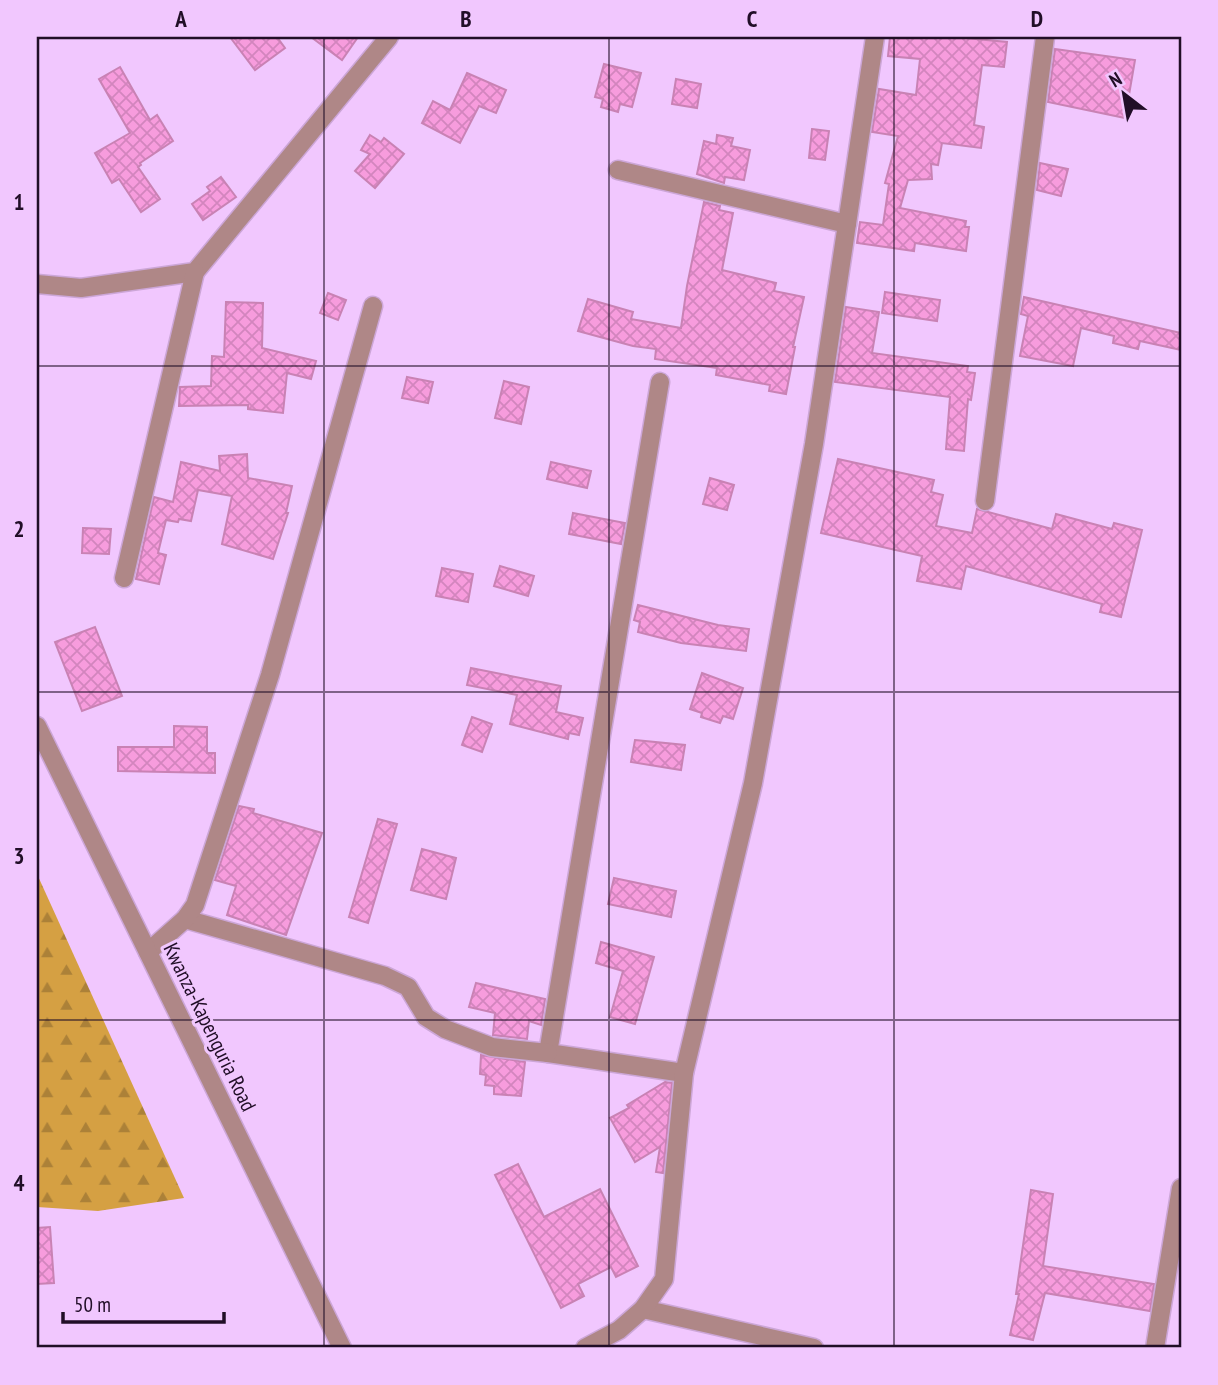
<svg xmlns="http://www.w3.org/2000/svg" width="1218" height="1385" viewBox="0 0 1218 1385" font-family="'PT Sans Narrow',sans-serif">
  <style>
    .forest { fill: url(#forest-firs) }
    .building { fill: url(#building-cross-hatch); stroke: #c982b4; stroke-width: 2 }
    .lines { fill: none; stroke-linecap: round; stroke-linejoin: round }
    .minor-casing { stroke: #cca6d7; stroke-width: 21 }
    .tertiary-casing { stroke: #cca6d7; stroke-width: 21 }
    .minor { stroke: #af8787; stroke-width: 18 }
    .tertiary { stroke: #af8787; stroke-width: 18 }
    .grid { fill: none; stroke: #210e27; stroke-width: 2; stroke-opacity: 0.55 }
    .labels { text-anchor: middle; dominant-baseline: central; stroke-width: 6; stroke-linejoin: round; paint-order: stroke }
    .street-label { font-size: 21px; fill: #210e27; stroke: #f1c7fe }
    .neatline { fill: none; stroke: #210e27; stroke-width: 2.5 }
    .grid-label { font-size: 23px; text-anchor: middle; font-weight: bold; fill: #210e27 }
  </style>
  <defs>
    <pattern id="forest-firs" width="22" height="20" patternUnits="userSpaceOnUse" patternTransform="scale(1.75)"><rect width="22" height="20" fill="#d5a043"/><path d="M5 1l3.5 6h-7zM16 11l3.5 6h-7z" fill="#ac8138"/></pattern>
    <pattern id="building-cross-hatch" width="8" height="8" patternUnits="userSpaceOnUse" patternTransform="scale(1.75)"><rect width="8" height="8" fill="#f79cdd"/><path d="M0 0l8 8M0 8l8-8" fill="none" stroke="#d385be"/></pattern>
  </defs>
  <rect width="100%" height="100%" fill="#f1c7fe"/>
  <polygon class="forest" points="37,874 184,1198 98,1211 37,1207"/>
  <g class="building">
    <polygon points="230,37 277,37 285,48 255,70"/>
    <polygon points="311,37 358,37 342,60"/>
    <polygon points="890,37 955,37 1007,42 1004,67 982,65 974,125 984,127 981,148 942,143 938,165 931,164 932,179 908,180 900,208 966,221 965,227 969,227 966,251 915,243 914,251 857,243 860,222 883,225 889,184 885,183 898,136 872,132 879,89 916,95 920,59 888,56"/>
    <polygon points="1055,49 1135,60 1125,118 1048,102"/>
    <polygon points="604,64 641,73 632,107 620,104 618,112 601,107 603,99 595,97"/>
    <polygon points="120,67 150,120 157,115 173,141 140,163 141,165 138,167 160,199 141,212 119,179 112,183 95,153 130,133 99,79"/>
    <polygon points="467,73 506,90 496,113 479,106 460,143 422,123 433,101 450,110"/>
    <polygon points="676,79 701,84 697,108 672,104"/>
    <polygon points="812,129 829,131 825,160 809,158"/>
    <polygon points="370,135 381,142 384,138 404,154 375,188 355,171 370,154 361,150"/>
    <polygon points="717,135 733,138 731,146 750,150 744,180 725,177 724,183 697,174 704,141 716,144"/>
    <polygon points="1040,163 1068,169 1061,196 1037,190"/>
    <polygon points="221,177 236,197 203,220 192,204 210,191 207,187"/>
    <polygon points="704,202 720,206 719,210 733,213 722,270 776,283 774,291 804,297 793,347 795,347 786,394 769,391 770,385 716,375 717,368 655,359 656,349 633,346 578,331 588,299 633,312 631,319 681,328 687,286"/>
    <polygon points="885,292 940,300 937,321 882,313"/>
    <polygon points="328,293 346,300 338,320 320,313"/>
    <polygon points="1024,297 1181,333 1181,350 1140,341 1138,349 1113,343 1114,336 1081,328 1073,366 1020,356 1028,316 1021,314"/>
    <polygon points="226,302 263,303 262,348 316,361 311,379 287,373 283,413 248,409 248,405 179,406 180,387 211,386 212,356 224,357"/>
    <polygon points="846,307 879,312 872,353 968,366 967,372 975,373 971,400 968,399 964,451 946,449 950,397 835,382"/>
    <polygon points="407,377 433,382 428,403 402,398"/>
    <polygon points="504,381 529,387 521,424 495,418"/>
    <polygon points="247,454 248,478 292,486 286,513 288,513 273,559 222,544 232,496 198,490 191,521 179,519 178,522 166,520 158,553 166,555 159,584 136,579 154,497 173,502 181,462 220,471 219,456"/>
    <polygon points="838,459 934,480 931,492 943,495 936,526 972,533 977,509 1052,529 1056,514 1112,529 1114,523 1142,530 1121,617 1100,612 1102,604 966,566 961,589 917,581 922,556 821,533"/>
    <polygon points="551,462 591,471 587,488 547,479"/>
    <polygon points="710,478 734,485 727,510 703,504"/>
    <polygon points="573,513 625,523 621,544 569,534"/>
    <polygon points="83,528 111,529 109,554 82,553"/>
    <polygon points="500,566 534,576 528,596 494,586"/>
    <polygon points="442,568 473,574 468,602 436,596"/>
    <polygon points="638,605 718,625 749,629 746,651 681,643 638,632 640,622 634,620"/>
    <polygon points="95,627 122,696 82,711 55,642"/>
    <polygon points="471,668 561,686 556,712 583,718 579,735 569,733 568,739 510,724 517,695 467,685"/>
    <polygon points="702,673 743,688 733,719 723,716 720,723 701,717 702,713 690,709"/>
    <polygon points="472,717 492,724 482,752 462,745"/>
    <polygon points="174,726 207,727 207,753 215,753 215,773 118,771 118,747 174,747"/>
    <polygon points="635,740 685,745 681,770 631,762"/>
    <polygon points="239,806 254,809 253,813 322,833 286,935 227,915 236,886 215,880"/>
    <polygon points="378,819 397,824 368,923 349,917"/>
    <polygon points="422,849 456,858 446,899 411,890"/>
    <polygon points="614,878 676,891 671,917 608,904"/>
    <polygon points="601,942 654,957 635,1024 610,1017 623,971 596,963"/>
    <polygon points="476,983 545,999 541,1025 529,1021 527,1039 493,1035 495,1013 469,1007"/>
    <polygon points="481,1055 525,1062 521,1096 494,1094 494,1086 485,1085 486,1075 480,1074"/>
    <polygon points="665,1082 672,1083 663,1173 656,1172 660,1147 635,1162 610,1118 629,1108 627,1105"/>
    <polygon points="518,1164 544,1217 600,1189 638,1266 616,1277 611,1267 578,1284 584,1296 561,1308 495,1175"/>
    <polygon points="1031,1190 1053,1194 1043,1266 1154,1284 1150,1311 1045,1293 1033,1340 1010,1335 1019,1294 1016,1294"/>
    <polygon points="50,1227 54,1283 37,1284 37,1228"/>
  </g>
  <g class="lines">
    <g class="minor-casing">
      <g id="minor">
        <polyline points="618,170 847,224"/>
        <polyline points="37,284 81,288 195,272 389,37"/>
        <polyline points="660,382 548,1053 684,1073"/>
        <polyline points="985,501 1045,37"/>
        <polyline points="124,578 195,272"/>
        <polyline points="185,919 385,976 408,987 426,1017 445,1029 492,1047 548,1053"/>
        <polyline points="148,952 185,919 195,905 270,675 373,306"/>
        <polyline points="643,1309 814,1348"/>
        <polyline points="585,1348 619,1330 643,1309 664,1279 684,1073 753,783 814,444 875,37"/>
        <polyline points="1155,1348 1181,1188"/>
      </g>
    </g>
    <g class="tertiary-casing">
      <polyline id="tertiary" points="37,726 342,1348"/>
    </g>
    <use href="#minor" class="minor"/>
    <use href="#tertiary" class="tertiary"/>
  </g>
  <path class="grid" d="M324,37V1348M609,37V1348M894,37V1348M37,366H1181M37,692H1181M37,1020H1181"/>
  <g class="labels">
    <g class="street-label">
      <text transform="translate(210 1027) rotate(64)">Kwanza-Kapenguria Road</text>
    </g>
  </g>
  <rect width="1218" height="1385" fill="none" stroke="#f1c7fe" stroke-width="77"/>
  <g transform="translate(1124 94) rotate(329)" stroke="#f1c7fe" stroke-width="5" paint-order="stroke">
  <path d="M0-5L12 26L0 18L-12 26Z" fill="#210e27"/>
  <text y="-10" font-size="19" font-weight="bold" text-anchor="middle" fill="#210e27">N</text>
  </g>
  <path d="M63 1312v10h161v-10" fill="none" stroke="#210e27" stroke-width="3.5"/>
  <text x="74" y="1312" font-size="21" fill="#210e27" stroke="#f1c7fe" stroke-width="5" paint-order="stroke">50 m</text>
  <rect x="38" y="38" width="1142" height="1308" class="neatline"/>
  <g class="grid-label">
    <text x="181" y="27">A</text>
    <text x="466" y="27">B</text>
    <text x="752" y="27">C</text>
    <text x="1037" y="27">D</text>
    <text x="19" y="210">1</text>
    <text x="19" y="537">2</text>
    <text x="19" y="864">3</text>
    <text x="19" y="1191">4</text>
  </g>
</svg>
